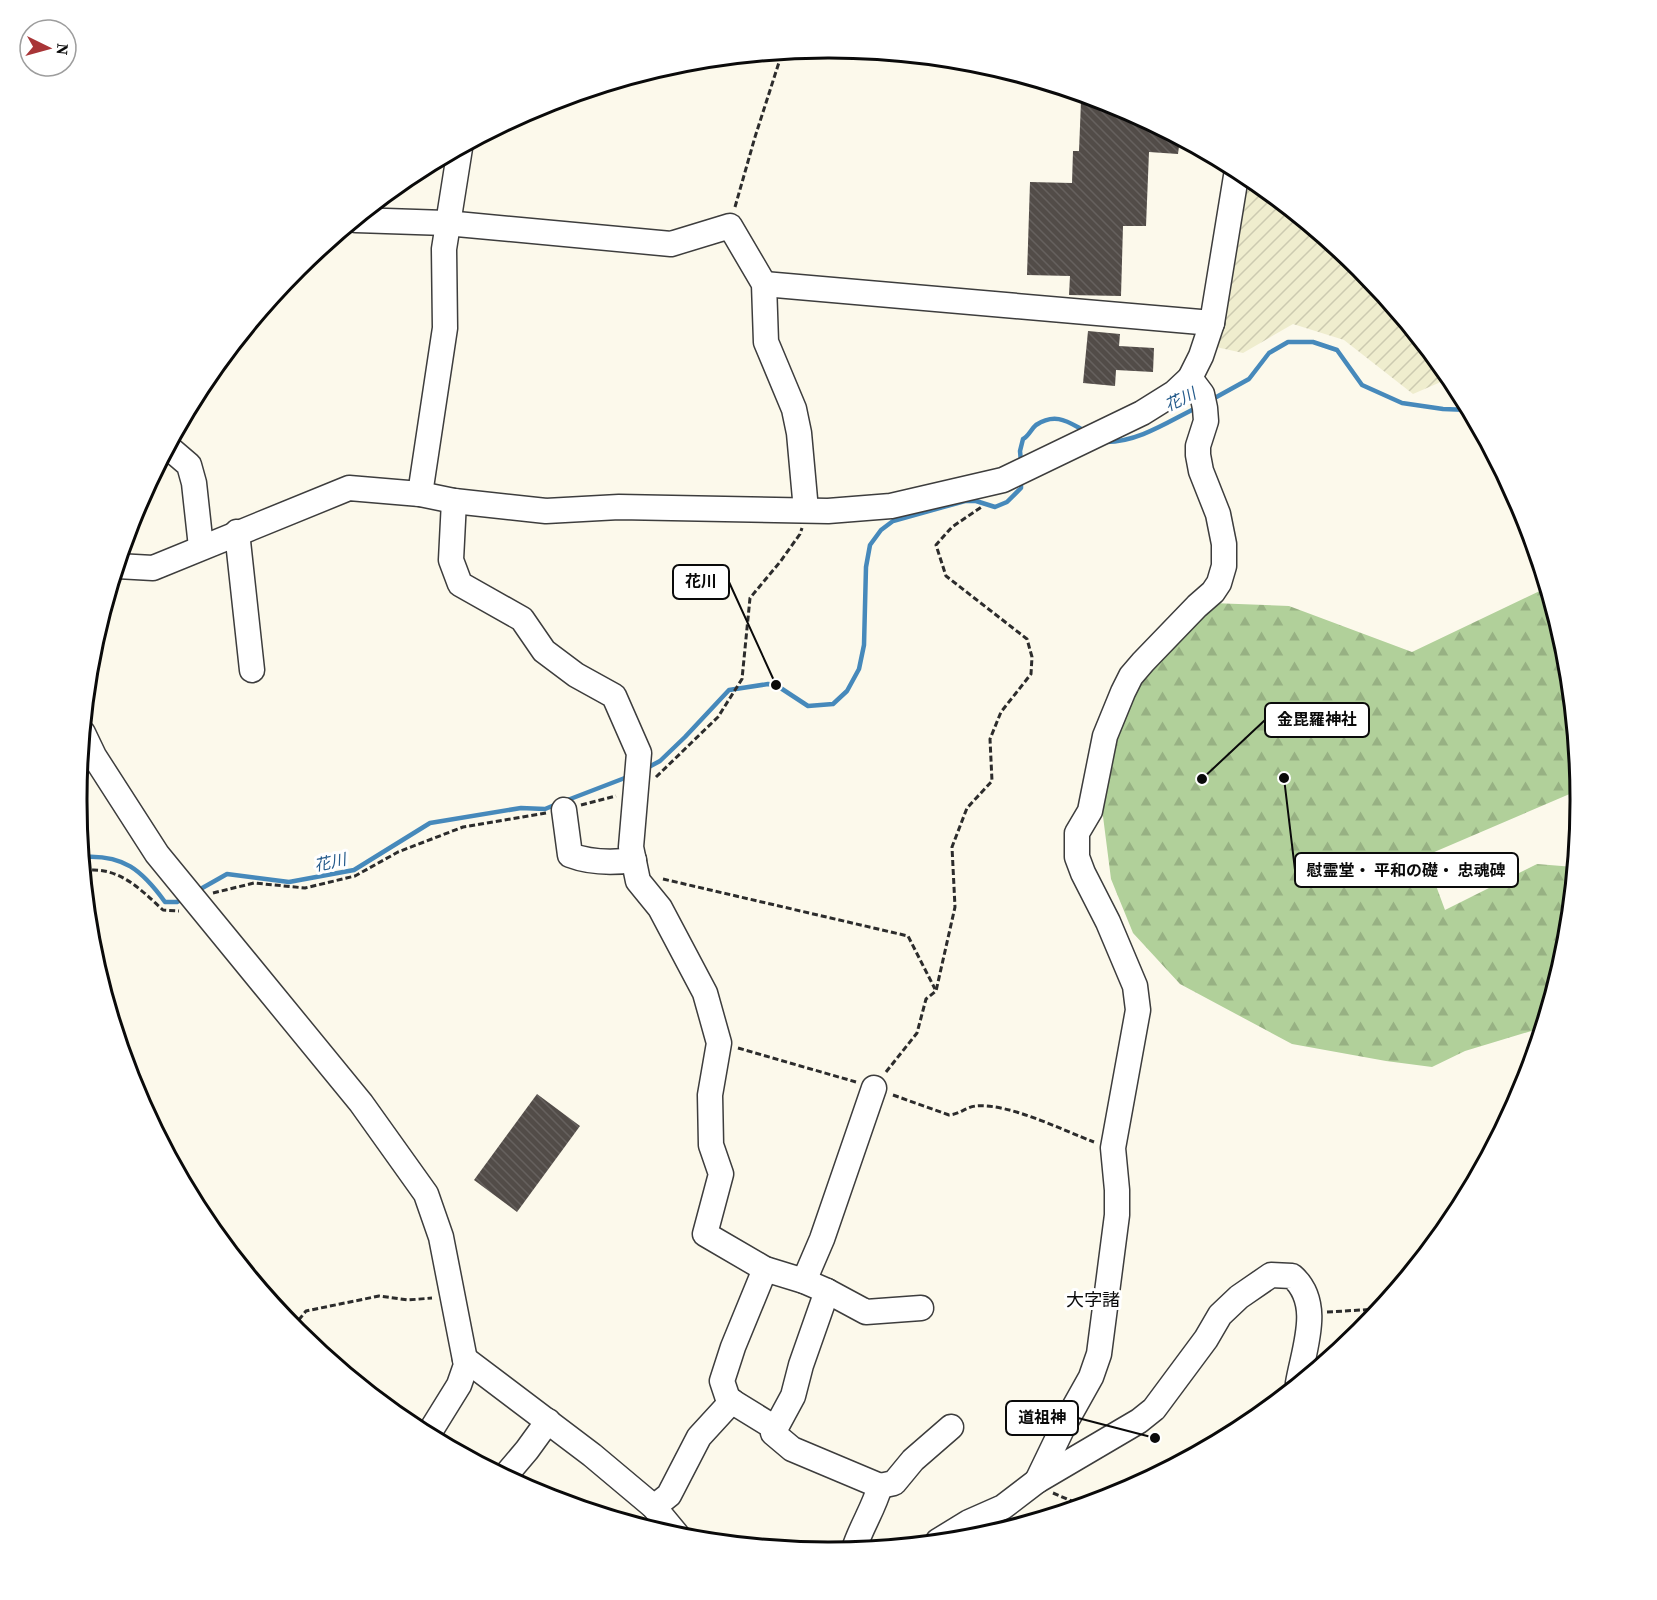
<svg xmlns="http://www.w3.org/2000/svg" width="1657" height="1600" viewBox="0 0 1657 1600" font-family="'Source Serif 4','Noto Sans JP',serif">
  <style>
    .farmland { fill: url(#farmland-furrows) }
    .forest { fill: url(#forest-firs) }
    .lines { fill: none; stroke-linecap: round; stroke-linejoin: round }
    .stream { stroke: #4689bb; stroke-width: 4.5 }
    .building { fill: url(#building-back-hatch) }
    .minor-casing { stroke: #3d3d3d; stroke-width: 27 }
    .path { stroke: #2c2c2c; stroke-width: 3; stroke-dasharray: 6 3; stroke-linecap: butt }
    .minor { stroke: #fff; stroke-width: 24 }
    .labels { text-anchor: middle; dominant-baseline: central; stroke-width: 6; stroke-linejoin: round; paint-order: stroke }
    .water-label { font-size: 16px; font-style: italic; fill: #255b8b; stroke: #fff }
    .quarter-label { font-size: 18px; fill: #0a0a0a; stroke: #fff }
    .rim { fill: none; stroke: #0a0a0a; stroke-width: 3 }
    .leader { fill: none; stroke: #0a0a0a; stroke-width: 2 }
    .callout-dot { fill: #0a0a0a; stroke: #fff; stroke-width: 2 }
    .callout { fill: #fff; stroke: #0a0a0a; stroke-width: 2 }
    .callout-label { font-size: 16px; text-anchor: middle; font-weight: bold; fill: #0a0a0a }
  </style>
  <defs>
    <pattern id="farmland-furrows" width="10" height="10" patternUnits="userSpaceOnUse" patternTransform="scale(1.5)"><rect width="10" height="10" fill="#efedce"/><path d="M-1 1l2-2M0 10L10 0M9 11l2-2" fill="none" stroke="#cccab0"/></pattern>
    <pattern id="forest-firs" width="22" height="20" patternUnits="userSpaceOnUse" patternTransform="scale(1.5)"><rect width="22" height="20" fill="#b1d09a"/><path d="M5 1l3.5 6h-7zM16 11l3.5 6h-7z" fill="#97b183"/></pattern>
    <pattern id="building-back-hatch" width="6" height="6" patternUnits="userSpaceOnUse" patternTransform="scale(1.5)"><rect width="6" height="6" fill="#524c48"/><path d="M-1 5l2 2M0 0l6 6M5-1l2 2" fill="none" stroke="#66615e"/></pattern>
  </defs>
  <rect width="100%" height="100%" fill="#fcf9eb"/>
  <polygon class="farmland" points="1247,175 1360,269 1450,378 1413,394 1344,340 1293,324 1243,353 1216,347"/>
  <polygon class="forest" points="1546,588 1566,654 1579,790 1425,856 1445,910 1537,864 1574,867 1566,947 1541,1028 1465,1051 1432,1067 1386,1061 1292,1044 1180,984 1133,933 1111,879 1099,785 1114,695 1185,602 1289,606 1412,652"/>
  <g class="lines">
    <g class="stream">
      <polyline points="1211,400 1249,379 1269,353 1288,342 1313,342 1337,350 1362,385 1402,403 1443,409 1469,410"/>
      <path d="M1106,442C1139,442 1169,421 1198,407"/>
      <path d="M1021,462L1020,451L1023,439C1029,436 1031,429 1036,425C1056,412 1068,422 1085,431"/>
      <polyline points="645,769 660,761 685,737 729,690 768,684 776,685 808,706 833,704 847,691 859,669 864,645 866,567 870,545 881,530 893,521 965,501 976,501 995,507 1007,502 1021,488 1021,480"/>
      <polyline points="565,801 630,776"/>
      <path d="M82,857C123,854 142,870 165,902H177L184,898"/>
      <polyline points="197,891 227,874 289,882 354,870 430,823 521,808 545,809 557,804"/>
    </g>
  </g>
  <g class="building">
    <polygon points="1081,101 1107,103 1117,105 1180,139 1178,154 1149,152 1146,226 1123,226 1121,296 1069,295 1070,276 1027,275 1030,182 1072,183 1073,151 1079,151"/>
    <polygon points="1088,331 1120,334 1119,346 1154,348 1153,372 1116,370 1115,386 1083,383"/>
    <polygon points="537,1094 580,1126 517,1212 474,1180"/>
  </g>
  <g class="lines">
    <g class="minor-casing">
      <g id="minor">
        <polyline points="356,220 446,223 671,244 730,226 764,284 766,342 794,409 799,433 806,510"/>
        <polyline points="764,284 1212,323"/>
        <polyline points="168,447 189,465 194,483 201,547"/>
        <polyline points="420,494 445,328 444,249 460,148"/>
        <path d="M454,501L451,560L460,584L522,619L544,651L576,675L614,696L639,753L631,847L638,881L660,908L705,993L719,1043L710,1095L711,1145L721,1174L705,1234L765,1269L804,1281L827,1291L801,1365L793,1396L773,1433L792,1449L880,1486C874,1508 861,1527 854,1549"/>
        <polyline points="237,532 252,670"/>
        <polyline points="117,566 153,568 349,488 420,494 454,501 546,511 619,507 828,511 891,506 1003,480 1142,413 1174,393 1190,378 1201,356 1212,323 1237,170"/>
        <polyline points="83,733 94,756 157,854 361,1103 426,1194 441,1237 466,1365 459,1385 428,1435"/>
        <path d="M564,810L570,855C591,863 612,863 634,860"/>
        <polyline points="765,1269 733,1347 722,1381 728,1399 775,1428"/>
        <polyline points="804,1281 822,1239 874,1088"/>
        <polyline points="827,1291 866,1312 921,1308"/>
        <polyline points="465,1359 592,1455 654,1507 678,1536"/>
        <polyline points="505,1476 527,1450 548,1421"/>
        <polyline points="1037,1481 1063,1427 1091,1377 1099,1354 1117,1215 1117,1190 1113,1148 1138,1010 1135,986 1108,922 1083,873 1077,857 1077,833 1090,811 1105,736 1123,692 1131,676 1143,662 1197,606 1213,592 1219,583 1224,566 1224,544 1218,514 1201,471 1198,455 1198,446 1206,421 1205,408 1202,394 1190,378"/>
        <polyline points="880,1486 894,1483 913,1460 951,1427"/>
        <polyline points="654,1507 669,1495 699,1437 732,1401"/>
        <path d="M938,1541L969,1522L1003,1507L1037,1481L1139,1421L1154,1409L1206,1339L1220,1315L1239,1297L1271,1275L1292,1276C1323,1303 1304,1348 1298,1383"/>
      </g>
    </g>
    <g class="path">
      <polyline points="735,207 755,137 782,53"/>
      <polyline points="656,777 718,717 742,679 750,598 780,562 800,534 802,528"/>
      <polyline points="581,805 616,796"/>
      <path d="M83,871C118,865 140,889 163,910L179,911"/>
      <polyline points="663,879 908,936 935,989"/>
      <polyline points="213,893 254,883 305,888 355,876 398,852 463,827 546,813"/>
      <polyline points="738,1048 856,1082"/>
      <polyline points="886,1072 917,1033 926,999 936,991 955,907 952,847 967,808 992,781 990,739 1001,712 1031,674 1032,657 1027,639 946,576 936,545 952,527 983,506"/>
      <path d="M893,1095L949,1115C960,1114 966,1107 976,1106C1009,1103 1062,1130 1094,1142"/>
      <polyline points="1327,1312 1379,1309"/>
      <polyline points="293,1327 306,1311 379,1296 408,1300 432,1298"/>
      <polyline points="1053,1493 1081,1505"/>
    </g>
    <use href="#minor" class="minor"/>
  </g>
  <g class="labels">
    <g class="water-label">
      <text transform="translate(1180 399) rotate(-26)">花川</text>
      <text transform="translate(330 862) rotate(-12)">花川</text>
    </g>
    <g class="quarter-label">
      <text x="1093" y="1299">大字諸</text>
    </g>
  </g>
  <path d="M0 0H1657V1600H0ZM828 58H829A741 741 0 0 1 1570 799V801A741 741 0 0 1 829 1542H828A741 741 0 0 1 87 801V799A741 741 0 0 1 828 58Z" fill="#fff" fill-rule="evenodd"/>
  <path class="rim" d="M828 58H829A741 741 0 0 1 1570 799V801A741 741 0 0 1 829 1542H828A741 741 0 0 1 87 801V799A741 741 0 0 1 828 58Z"/>
  <path class="leader" d="M776 685L729 582M1202 779L1265 720M1284 778L1295 870M1155 1438L1078 1418"/>
  <g class="callout-dot">
    <circle cx="776" cy="685" r="6"/>
    <circle cx="1202" cy="779" r="6"/>
    <circle cx="1284" cy="778" r="6"/>
    <circle cx="1155" cy="1438" r="6"/>
  </g>
  <g class="callout">
    <rect x="673" y="565" width="56" height="34" rx="6"/>
    <rect x="1265" y="703" width="104" height="34" rx="6"/>
    <rect x="1295" y="853" width="223" height="34" rx="6"/>
    <rect x="1006" y="1401" width="72" height="34" rx="6"/>
  </g>
  <g class="callout-label">
    <text x="701" y="587">花川</text>
    <text x="1317" y="725">金毘羅神社</text>
    <text x="1406" y="876">慰霊堂・ 平和の礎・ 忠魂碑</text>
    <text x="1042" y="1423">道祖神</text>
  </g>
  <g transform="translate(48 48) rotate(95)"><circle r="28" fill="#ffffff" stroke="#9d9d9d" stroke-width="1.5"/>
  <path d="M0-4.5L10 22L0 15L-10 22Z" fill="#a83537"/>
  <text y="-9" font-size="16" font-weight="bold" text-anchor="middle" fill="#0a0a0a">N</text>
  </g>
</svg>
